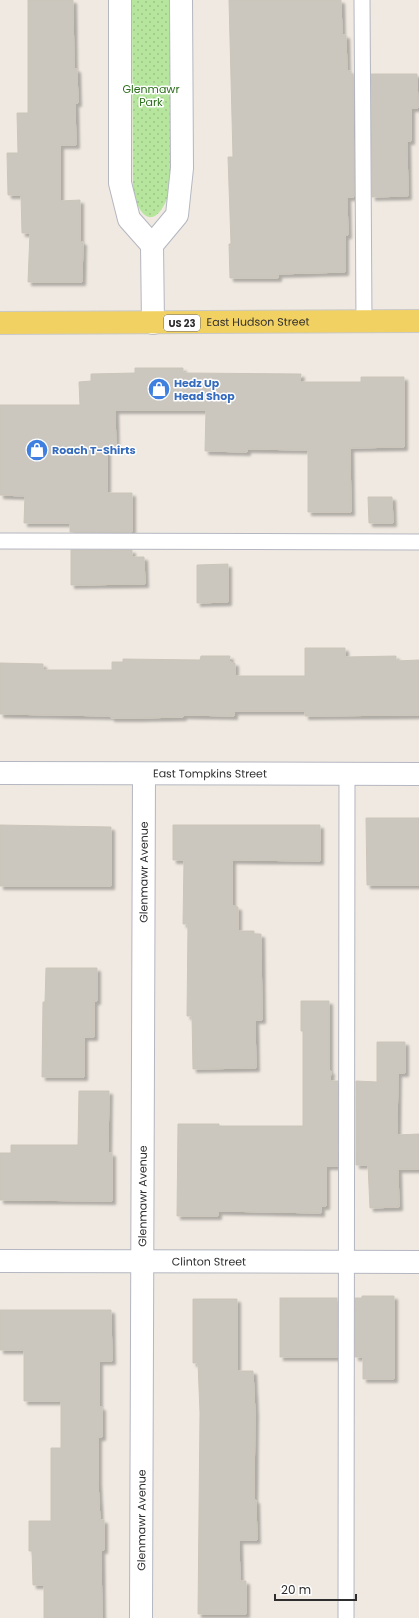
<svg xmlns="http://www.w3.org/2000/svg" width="419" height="1618" viewBox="0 0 419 1618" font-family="Poppins,sans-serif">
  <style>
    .park { fill: url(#park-dots) }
    .building { fill: #cbc7bf; stroke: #cbc5ba; filter: url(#shadow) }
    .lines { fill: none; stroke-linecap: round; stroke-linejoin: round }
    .service-casing { stroke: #b4b7c1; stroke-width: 17 }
    .minor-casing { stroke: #b4b7c1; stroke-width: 24 }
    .primary-casing { stroke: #c9c9c9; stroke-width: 24 }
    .service { stroke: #fff; stroke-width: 15 }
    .minor { stroke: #fff; stroke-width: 22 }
    .primary { stroke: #f2d163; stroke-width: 22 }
    .labels { text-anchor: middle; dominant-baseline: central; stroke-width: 3; stroke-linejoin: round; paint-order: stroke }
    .shield { fill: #fff; stroke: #6d6d6d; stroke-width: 1 }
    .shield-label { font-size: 10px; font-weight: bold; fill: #2e2e2e }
    .park-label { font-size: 11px; fill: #2c6e1b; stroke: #fff }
    .street-label { font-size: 11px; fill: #2e2e2e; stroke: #fff }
    .shop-label { font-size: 11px; font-weight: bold; fill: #366cbe; stroke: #fff; text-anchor: start }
  </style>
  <defs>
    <pattern id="park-dots" width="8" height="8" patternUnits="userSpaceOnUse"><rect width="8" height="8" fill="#b6e59e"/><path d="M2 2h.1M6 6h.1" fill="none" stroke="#9dc588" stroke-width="1.8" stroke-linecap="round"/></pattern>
    <filter id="shadow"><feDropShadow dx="3.5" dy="3.5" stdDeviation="1" flood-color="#0004"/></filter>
  </defs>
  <rect width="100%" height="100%" fill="#efe9e1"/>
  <path class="park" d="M132,0H170V190C160,224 142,228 133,191Z"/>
  <g class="building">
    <polygon points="28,0 73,0 74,69 77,69 78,103 75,103 76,145 60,145 60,201 80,200 80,241 83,242 82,282 28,282 30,233 22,233 21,195 8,195 7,153 18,153 17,113 28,113"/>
    <polygon points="229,0 341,0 342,35 346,35 347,71 351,71 351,74 353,74 354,197 347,197 348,235 345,235 345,272 278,274 278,278 230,278 229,244 231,244 228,157 233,157"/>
    <polygon points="371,74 417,74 418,108 411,108 411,141 407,141 408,196 372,197"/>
    <polygon points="135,368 183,368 183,373 301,374 300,382 361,382 361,377 404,377 404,447 350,448 351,512 308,512 308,450 247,449 247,452 205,451 206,410 115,410 116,448 107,448 107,493 132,493 132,532 70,532 70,523 24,523 25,496 0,495 0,405 80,405 79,382 91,381 91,374 135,373"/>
    <polygon points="368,497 392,497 393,523 369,523"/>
    <polygon points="71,550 132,550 132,557 144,557 145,584 71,585"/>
    <polygon points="228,564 228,602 197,603 197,565"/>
    <polygon points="305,648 345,648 345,657 396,656 396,661 419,660 419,715 305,716 305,711 234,711 234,716 183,715 183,717 140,718 111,718 111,716 0,714 0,663 43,664 43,670 112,670 112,662 123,662 123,659 200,660 201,656 230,656 229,662 235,663 235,676 305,676"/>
    <polygon points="366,818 419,818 419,885 367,885"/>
    <polygon points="0,825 111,827 111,886 0,886"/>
    <polygon points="173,825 320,825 320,861 232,860 232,906 238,907 238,931 254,931 254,934 261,934 262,1020 255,1020 256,1068 193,1069 192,1016 187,1016 188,924 183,924 184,860 173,860"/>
    <polygon points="46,968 97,968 97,1001 94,1001 94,1037 84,1037 84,1077 42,1077 43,1002 45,1002"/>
    <polygon points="301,1001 329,1001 329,1071 331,1071 330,1081 338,1081 338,1166 326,1166 326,1206 321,1206 321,1213 218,1211 218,1216 177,1216 178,1124 219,1124 219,1126 303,1126 303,1031 301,1031"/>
    <polygon points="377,1042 405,1042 405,1073 398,1073 397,1135 419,1134 419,1169 398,1169 399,1207 370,1208 368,1165 356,1165 356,1081 377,1082"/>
    <polygon points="79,1091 109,1091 108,1153 112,1153 112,1201 0,1200 0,1153 11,1153 11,1145 78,1145"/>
    <polygon points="362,1296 394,1296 394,1379 363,1379 363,1357 355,1357 355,1298 362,1298"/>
    <rect x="280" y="1298" width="57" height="59"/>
    <polygon points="193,1299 237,1299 237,1371 253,1371 255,1413 254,1500 256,1500 257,1540 239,1540 240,1581 246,1581 246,1614 198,1614 200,1413 198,1363 193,1363"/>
    <polygon points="0,1310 111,1310 112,1361 99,1361 99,1407 102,1407 102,1437 98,1437 98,1482 100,1520 104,1520 104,1550 101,1550 102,1618 44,1618 44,1585 33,1585 32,1551 29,1551 29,1521 51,1521 51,1448 61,1448 61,1401 24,1401 24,1350 0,1350"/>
  </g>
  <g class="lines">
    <g class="service-casing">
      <g id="service">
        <polyline points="362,0 364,321"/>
        <polyline points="0,541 419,542"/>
        <polyline points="346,1618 347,774"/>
      </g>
    </g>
    <g class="minor-casing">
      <g id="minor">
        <polyline points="120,0 120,183 129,219 152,245 153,323"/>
        <polyline points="152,245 177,215 182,168 181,0"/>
        <path id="s1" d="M0,773L419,774"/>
        <path id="s2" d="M0,1261L419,1262"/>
        <path id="s3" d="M141,1618L144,774"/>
      </g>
    </g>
    <g class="primary-casing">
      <g id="primary">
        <path id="s4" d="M0,323L419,321"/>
      </g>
    </g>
    <use href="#service" class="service"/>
    <use href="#minor" class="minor"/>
    <use href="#primary" class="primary"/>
  </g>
  <defs>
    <g id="shop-disc" transform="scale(1.15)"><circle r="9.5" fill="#3f7fe0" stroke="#fff"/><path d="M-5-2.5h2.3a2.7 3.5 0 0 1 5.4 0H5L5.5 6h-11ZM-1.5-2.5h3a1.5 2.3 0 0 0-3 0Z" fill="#fff"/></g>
  </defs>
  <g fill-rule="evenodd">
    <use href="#shop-disc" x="159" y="389"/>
    <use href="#shop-disc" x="37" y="450"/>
  </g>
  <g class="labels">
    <rect class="shield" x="164" y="315" width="36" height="16" rx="3"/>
    <g class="shield-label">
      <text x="182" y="323">US 23</text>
    </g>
    <g class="park-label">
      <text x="151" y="89">Glenmawr<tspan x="151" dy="13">Park</tspan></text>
    </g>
    <g class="street-label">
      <text stroke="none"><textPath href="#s4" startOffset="258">East Hudson Street</textPath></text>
      <text stroke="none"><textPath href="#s1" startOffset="210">East Tompkins Street</textPath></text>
      <text stroke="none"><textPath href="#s3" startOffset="746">Glenmawr Avenue</textPath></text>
      <text stroke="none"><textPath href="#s3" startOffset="422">Glenmawr Avenue</textPath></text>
      <text stroke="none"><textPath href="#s2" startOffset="209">Clinton Street</textPath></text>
      <text stroke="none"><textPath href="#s3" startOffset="98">Glenmawr Avenue</textPath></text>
    </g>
    <g class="shop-label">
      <text x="174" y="383">Hedz Up<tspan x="174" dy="13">Head Shop</tspan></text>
      <text x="52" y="450">Roach T-Shirts</text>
    </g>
  </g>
  <path d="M275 1594v6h81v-6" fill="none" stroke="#2e2e2e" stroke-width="2"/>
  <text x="281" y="1594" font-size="12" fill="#2e2e2e" stroke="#ffffff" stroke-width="3" paint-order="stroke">20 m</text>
</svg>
